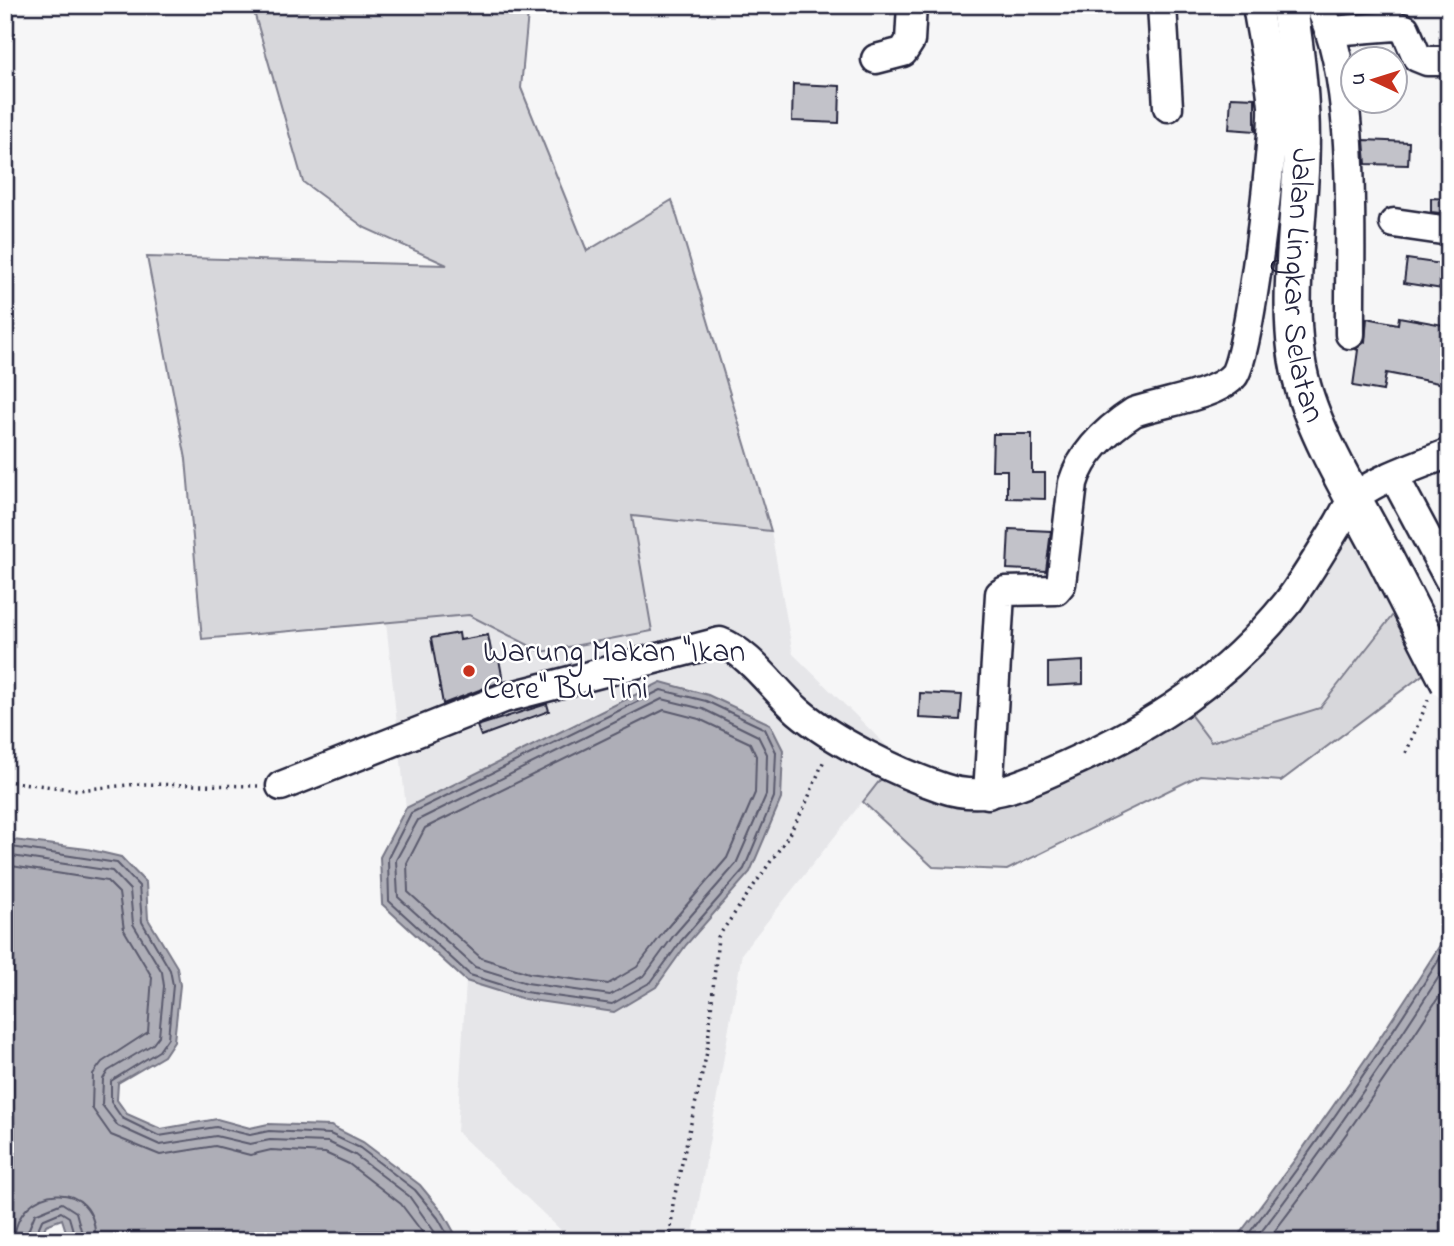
<svg xmlns="http://www.w3.org/2000/svg" width="1454" height="1246" viewBox="0 0 1454 1246" font-family="'Indie Flower',sans-serif">
  <style>
    .built { fill: #e6e6e9 }
    .green { fill: #d7d7db; stroke: #7c7c8b; stroke-width: 2 }
    .water { fill: #aeaeb7; stroke: #767685; stroke-width: 2 }
    .lines { fill: none; stroke-linecap: round; stroke-linejoin: round }
    .shore { stroke: #5a5a6d; stroke-width: 2 }
    .building { fill: #c2c2c9; stroke: #22223b; stroke-width: 2 }
    .minor-casing { stroke: #22223b; stroke-width: 33 }
    .major-casing { stroke: #22223b; stroke-width: 40 }
    .path { stroke: #22223b; stroke-width: 3.5; stroke-dasharray: 2 5; stroke-linecap: butt }
    .minor { stroke: #fff; stroke-width: 28 }
    .major { stroke: #fff; stroke-width: 35 }
    .major-bridge-casing { stroke: #22223b; stroke-width: 40; stroke-linecap: butt }
    .major-bridge { stroke: #fff; stroke-width: 35 }
    .poi-dot { fill: #c8321e; stroke: #fff; stroke-width: 2.5 }
    .labels { text-anchor: middle; dominant-baseline: central; stroke-width: 5; stroke-linejoin: round; paint-order: stroke }
    .street-label { font-size: 32px; fill: #22223b; stroke: #fff }
    .poi-label { font-size: 32px; fill: #22223b; stroke: #fff; text-anchor: start }
  </style>
  <rect width="100%" height="100%" fill="#f6f6f7"/>
  <filter id="ink" filterUnits="userSpaceOnUse"><feTurbulence type="fractalNoise" baseFrequency=".0143" numOctaves="2"/><feDisplacementMap in="SourceGraphic" scale="14" xChannelSelector="R" yChannelSelector="G"/><feConvolveMatrix kernelMatrix="1 2 1 2 8 2 1 2 1" color-interpolation-filters="sRGB"/></filter>
  <g filter="url(#ink)">
    <g class="built">
      <polygon points="1355,499 1403,602 1320,708 1211,742 1180,701 1231,672"/>
      <polygon points="632,516 771,531 793,654 898,757 742,953 692,1241 581,1241 564,1233 457,1132 466,981 524,999 656,987 686,945 661,682 406,808 386,622 469,615 542,652 652,631"/>
    </g>
    <g class="green">
      <polygon points="252,5 523,5 528,13 521,88 587,251 672,200 771,531 632,516 652,631 542,652 469,615 202,639 186,459 147,257 447,265 365,228 303,182"/>
      <polygon points="1403,602 1449,655 1281,781 1200,775 1007,870 933,867 863,802 898,757 982,807 1180,701 1211,742 1320,708"/>
    </g>
    <g class="water">
      <polygon points="661,682 708,695 770,724 783,750 781,799 750,872 686,945 656,987 614,1012 524,999 466,981 382,904 380,857 406,808"/>
      <polygon points="5,839 87,849 121,857 146,883 148,919 177,967 180,985 174,1041 164,1056 118,1083 117,1100 127,1114 161,1129 217,1119 250,1128 268,1124 331,1126 363,1142 420,1185 444,1214 459,1241 69,1241 62,1219 46,1225 39,1241 5,1241"/>
      <path d="M1449,931V1241H1234C1311,1141 1382,1038 1449,931Z"/>
    </g>
    <g class="lines">
      <g class="shore">
        <polygon points="661,690 706,701 765,729 776,752 774,797 744,869 681,941 651,982 612,1004 525,992 470,975 389,901 388,858 411,813"/>
        <polygon points="662,699 703,709 758,736 767,754 766,795 736,864 674,935 645,975 610,995 527,983 475,967 398,897 396,860 418,820"/>
        <polygon points="664,710 699,719 750,743 756,756 755,793 727,858 666,929 637,967 608,984 529,973 481,958 408,892 407,863 425,828"/>
        <polyline points="5,846 117,863 139,886 142,922 170,970 173,985 168,1038 159,1051 111,1081 111,1102 122,1118 159,1136 216,1127 250,1135 269,1131 330,1134 360,1148 415,1190 438,1218 451,1241"/>
        <polyline points="5,855 112,871 130,890 133,924 162,972 164,986 159,1036 153,1044 108,1071 103,1079 102,1105 118,1126 160,1145 216,1136 250,1144 270,1140 328,1142 355,1155 409,1196 441,1241"/>
        <polyline points="5,865 107,881 119,893 124,930 152,977 148,1032 102,1062 93,1074 92,1108 111,1135 160,1155 215,1146 250,1155 271,1150 325,1153 349,1164 401,1204 429,1241"/>
        <path d="M14,1241C16,1183 99,1175 95,1241"/>
        <polyline points="24,1241 35,1214 62,1203 76,1212 84,1241"/>
        <polyline points="33,1241 42,1220 61,1212 69,1217 76,1241"/>
        <path d="M1243,1241C1317,1145 1384,1047 1449,944"/>
        <path d="M1254,1241C1324,1151 1388,1057 1449,961"/>
        <path d="M1267,1241C1332,1157 1392,1070 1449,981"/>
      </g>
    </g>
    <g class="building">
      <polygon points="793,84 840,86 839,123 792,121"/>
      <polygon points="1231,97 1255,98 1255,131 1229,129"/>
      <polygon points="1364,140 1409,142 1408,165 1366,164"/>
      <polygon points="1431,198 1449,199 1449,214 1431,212"/>
      <polygon points="1407,259 1449,265 1449,290 1404,283"/>
      <polygon points="1399,317 1449,326 1449,385 1386,373 1383,391 1353,386 1358,350 1355,349 1365,342 1367,318 1398,324"/>
      <polygon points="993,434 1032,434 1032,473 1045,473 1045,499 1007,498 1007,470 992,470"/>
      <polygon points="1009,529 1051,531 1046,571 1007,569"/>
      <polygon points="459,633 460,640 488,635 493,661 499,659 503,681 443,704 431,638"/>
      <polygon points="1083,661 1083,684 1048,686 1048,663"/>
      <polygon points="920,693 962,695 960,720 919,718"/>
      <polygon points="547,704 549,711 481,736 477,726"/>
    </g>
    <g class="lines">
      <g class="minor-casing">
        <g id="minor">
          <polyline points="1162,5 1168,107"/>
          <path d="M1319,5C1359,83 1349,244 1350,334"/>
          <polyline points="1332,31 1395,26 1405,29 1417,57 1427,61 1449,61"/>
          <polyline points="876,59 903,52 910,41 912,5"/>
          <polyline points="1394,223 1449,231"/>
          <polyline points="1394,476 1449,579"/>
          <path d="M281,786L504,698L720,642C749,652 774,690 798,711C833,741 898,773 943,788C987,803 1024,784 1064,766C1155,726 1225,680 1288,602C1306,578 1321,552 1337,526C1342,518 1347,506 1354,499C1370,481 1425,463 1449,453"/>
          <path d="M988,794L1000,594L1005,591L1056,590L1061,584L1073,483C1082,453 1108,429 1134,412C1159,403 1218,395 1234,375C1249,358 1275,137 1273,106C1270,72 1262,38 1257,5"/>
        </g>
      </g>
      <g class="major-casing">
        <g id="major">
          <path id="s1" d="M1289,5C1297,57 1303,107 1301,159C1299,231 1283,317 1303,387C1317,438 1356,502 1381,550"/>
        </g>
      </g>
      <g class="path">
        <polyline points="1406,753 1429,698"/>
        <polyline points="5,781 78,790 139,784 258,786"/>
        <polyline points="670,1241 673,1203 707,1052 718,937 785,841 804,808 824,760"/>
      </g>
      <use href="#minor" class="minor"/>
      <use href="#major" class="major"/>
      <g class="major-bridge-casing">
        <polyline id="major-bridge" points="1381,550 1449,683"/>
      </g>
      <use href="#major-bridge" class="major-bridge"/>
    </g>
  </g>
  <circle class="poi-dot" cx="469" cy="671" r="7"/>
  <g class="labels">
    <g class="street-label">
      <text stroke="none"><textPath href="#s1" startOffset="282">Jalan Lingkar Selatan</textPath></text>
    </g>
    <g class="poi-label">
      <text x="483" y="653">Warung Makan "Ikan<tspan x="483" dy="37">Cere" Bu Tini</tspan></text>
    </g>
  </g>
  <rect width="1454" height="1246" fill="none" stroke="#fff" stroke-width="28"/>
  <rect x="14" y="14" width="1426" height="1218" fill="none" stroke="#22223b" stroke-width="2.5" filter="url(#ink)"/>
  <g transform="translate(1374 80) rotate(274)"><circle r="33" fill="#ffffff" stroke="#a7a7b1" stroke-width="2"/>
  <path d="M0-5L12 26L0 18L-12 26Z" fill="#c8321e"/>
  <text y="-10" font-size="19" font-weight="bold" text-anchor="middle" fill="#22223b">U</text>
  </g>
</svg>
